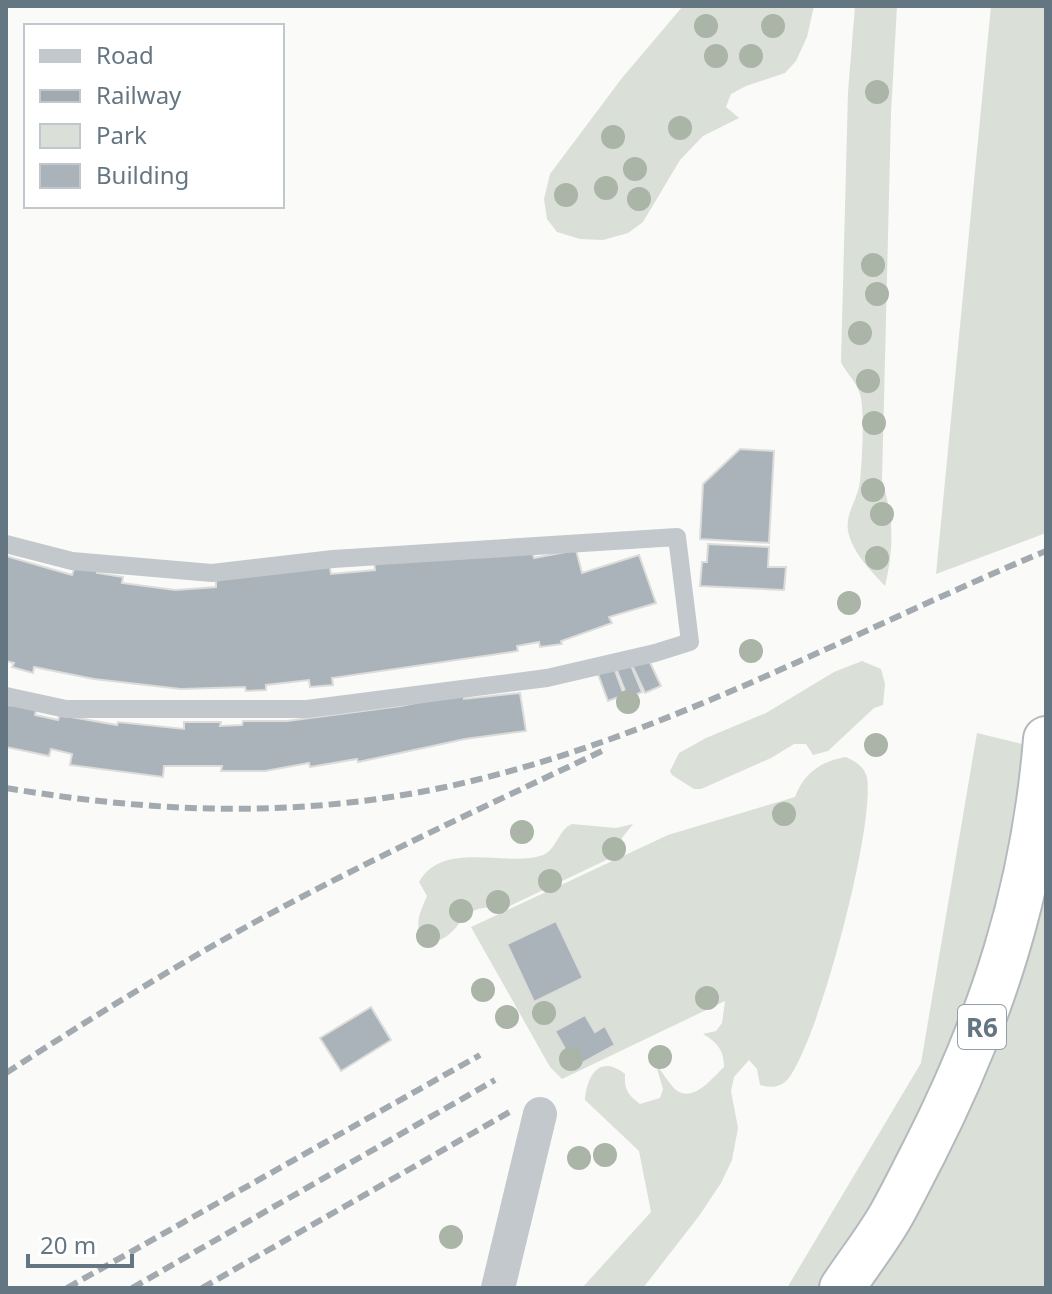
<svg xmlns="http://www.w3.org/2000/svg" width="1052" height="1294" viewBox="0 0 1052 1294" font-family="'Noto Sans',sans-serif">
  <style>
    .green { fill: #dadfd7 }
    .building { fill: #aab3b9; stroke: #dcdcda; stroke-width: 2 }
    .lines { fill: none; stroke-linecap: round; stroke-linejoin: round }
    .highway-casing { stroke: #b4b9bd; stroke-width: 48 }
    .lane { stroke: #c3c8cc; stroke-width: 18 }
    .street { stroke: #c3c8cc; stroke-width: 34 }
    .highway { stroke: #fff; stroke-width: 44 }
    .rail { stroke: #a2aab0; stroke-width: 6; stroke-dasharray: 12 6; stroke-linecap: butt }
    .tree { fill: #aab4a7 }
    .labels { text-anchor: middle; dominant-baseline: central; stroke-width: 8; stroke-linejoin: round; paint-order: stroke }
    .shield { fill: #fff; stroke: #939fa8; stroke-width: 2 }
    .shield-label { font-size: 26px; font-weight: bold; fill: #657683 }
  </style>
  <rect width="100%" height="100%" fill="#fafaf8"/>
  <g class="green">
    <polygon points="683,6 814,6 807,37 796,61 785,73 746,86 731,94 726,107 739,118 703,136 680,160 643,222 628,233 603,240 580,239 557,232 547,219 544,199 550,174 622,78"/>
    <path d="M855,6H897L891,113L882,481C894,519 894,547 885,586C872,572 854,554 849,535C843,515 858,501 860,481C862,463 865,410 860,394C856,381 846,373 841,362L848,92Z"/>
    <polygon points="991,6 1046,6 1046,533 936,574"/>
    <polygon points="862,661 881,669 885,684 883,705 874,708 828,751 813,755 806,744 794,744 771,758 701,789 694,789 672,775 670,771 679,753 706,738 766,713 834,672"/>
    <polygon points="977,733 1046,750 1046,1288 787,1288 921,1063"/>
    <path d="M846,757C856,762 865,767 867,778C875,827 819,1040 788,1079C780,1088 770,1088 760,1085L757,1069L749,1060L734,1077L731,1091L738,1128L732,1160L721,1183L699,1216L643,1288H582L651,1212L639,1151L585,1100C587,1075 600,1054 625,1074C624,1090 628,1095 640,1104L660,1098L663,1089L656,1065C663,1072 669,1084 676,1090C694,1103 712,1078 724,1067C724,1050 717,1042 703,1034L716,1031L722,1023L725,1001L562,1079L550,1067L471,927L668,835L795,797C804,773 821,761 846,757Z"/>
    <path d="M572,824L616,828L633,824L622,838L621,853L503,909C497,908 490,907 484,908C456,911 460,941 426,943C412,926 420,913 427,896L419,882C443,839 509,868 543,855C557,849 558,830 572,824Z"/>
  </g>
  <g class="building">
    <polygon points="740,449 774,451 769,543 700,539 703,484"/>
    <polygon points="531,544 534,558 576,550 582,573 639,555 656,603 609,617 612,623 561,641 562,644 540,647 539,642 517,646 518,651 332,678 333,685 310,687 309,680 266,685 266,690 246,691 245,687 181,689 94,679 34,667 33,673 12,667 14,663 6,661 6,556 72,575 75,566 97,570 97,573 123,577 122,583 175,590 216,587 216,580 329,562 331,574 375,570 374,561"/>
    <polygon points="708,544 769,547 768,567 786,567 784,590 700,586 702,562 707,562"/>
    <polygon points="647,656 661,686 645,693 631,663"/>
    <polygon points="630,663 642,692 628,698 616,668"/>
    <polygon points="614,668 624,695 608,701 598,674"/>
    <polygon points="463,693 464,699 520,693 526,731 465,739 358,762 357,759 310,767 309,763 265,771 221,771 222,766 164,766 163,777 70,765 72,754 51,749 49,756 6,747 6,705 37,706 35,715 58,720 60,715 117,725 118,722 184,729 184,722 221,722 220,726 242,725 243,721 287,721 401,706"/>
    <polygon points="556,921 583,978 534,1002 507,944"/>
    <polygon points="371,1007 391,1040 341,1071 320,1038"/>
    <polygon points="585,1015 595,1032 605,1026 615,1045 575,1067 555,1031"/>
  </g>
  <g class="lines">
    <g class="highway-casing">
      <path id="highway" d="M842,1288C858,1264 876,1241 890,1217C902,1196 913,1173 924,1152C992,1018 1034,889 1046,739"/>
    </g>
    <polyline class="lane" points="6,544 72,561 212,573 333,559 677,537 690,642 655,653 547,678 307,709 66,709 6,696"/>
    <polyline class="street" points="498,1288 540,1114"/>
    <use href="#highway" class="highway"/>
    <g class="rail">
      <path d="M6,788C144,811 276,818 415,793C636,753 841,636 1046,551"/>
      <path d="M6,1073C88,1020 170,969 255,922C368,860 486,806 602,751"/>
      <polyline points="67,1288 480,1055"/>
      <polyline points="132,1288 495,1080"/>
      <polyline points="202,1288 513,1110"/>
    </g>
  </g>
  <g class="tree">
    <circle cx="706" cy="26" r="12"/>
    <circle cx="773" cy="26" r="12"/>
    <circle cx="716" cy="56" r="12"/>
    <circle cx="751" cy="56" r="12"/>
    <circle cx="877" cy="92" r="12"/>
    <circle cx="680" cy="128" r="12"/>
    <circle cx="613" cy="137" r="12"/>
    <circle cx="635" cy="169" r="12"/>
    <circle cx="606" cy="188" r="12"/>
    <circle cx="566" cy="195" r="12"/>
    <circle cx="639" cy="199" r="12"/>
    <circle cx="873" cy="265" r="12"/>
    <circle cx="877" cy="294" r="12"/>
    <circle cx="860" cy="333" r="12"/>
    <circle cx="868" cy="381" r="12"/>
    <circle cx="874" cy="423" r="12"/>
    <circle cx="873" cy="490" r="12"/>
    <circle cx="882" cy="514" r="12"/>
    <circle cx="877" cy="558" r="12"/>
    <circle cx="849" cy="603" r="12"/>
    <circle cx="751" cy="651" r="12"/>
    <circle cx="628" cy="702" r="12"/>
    <circle cx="876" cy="745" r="12"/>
    <circle cx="784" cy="814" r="12"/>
    <circle cx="522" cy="832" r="12"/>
    <circle cx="614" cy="849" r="12"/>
    <circle cx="550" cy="881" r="12"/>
    <circle cx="498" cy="902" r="12"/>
    <circle cx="461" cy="911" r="12"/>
    <circle cx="428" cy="936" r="12"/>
    <circle cx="483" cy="990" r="12"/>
    <circle cx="707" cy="998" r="12"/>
    <circle cx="544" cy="1013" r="12"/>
    <circle cx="507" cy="1017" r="12"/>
    <circle cx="660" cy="1057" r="12"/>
    <circle cx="571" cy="1059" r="12"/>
    <circle cx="605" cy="1155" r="12"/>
    <circle cx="579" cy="1158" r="12"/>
    <circle cx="451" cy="1237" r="12"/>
  </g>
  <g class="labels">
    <rect class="shield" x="958" y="1005" width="48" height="44" rx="6"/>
    <g class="shield-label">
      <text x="982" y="1027">R6</text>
    </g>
  </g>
  <rect width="1052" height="1294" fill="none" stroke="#657683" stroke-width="16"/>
  <rect x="24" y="24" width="260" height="184" fill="#ffffff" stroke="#c1c8cd" stroke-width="2"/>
  <rect x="40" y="50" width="40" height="12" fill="#c3c8cc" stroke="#c1c8cd" stroke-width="2"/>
  <text x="96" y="64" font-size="24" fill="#657683">Road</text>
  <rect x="40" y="90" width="40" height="12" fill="#a2aab0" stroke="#c1c8cd" stroke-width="2"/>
  <text x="96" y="104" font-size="24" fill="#657683">Railway</text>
  <rect x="40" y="124" width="40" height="24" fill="#dadfd7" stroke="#c1c8cd" stroke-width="2"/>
  <text x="96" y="144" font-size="24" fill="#657683">Park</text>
  <rect x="40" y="164" width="40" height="24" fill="#aab3b9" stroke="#c1c8cd" stroke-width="2"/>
  <text x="96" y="184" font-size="24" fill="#657683">Building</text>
  <path d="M28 1254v12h104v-12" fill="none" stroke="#657683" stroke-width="4"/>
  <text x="40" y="1254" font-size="24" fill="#657683" stroke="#ffffff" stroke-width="6" paint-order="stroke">20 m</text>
</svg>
